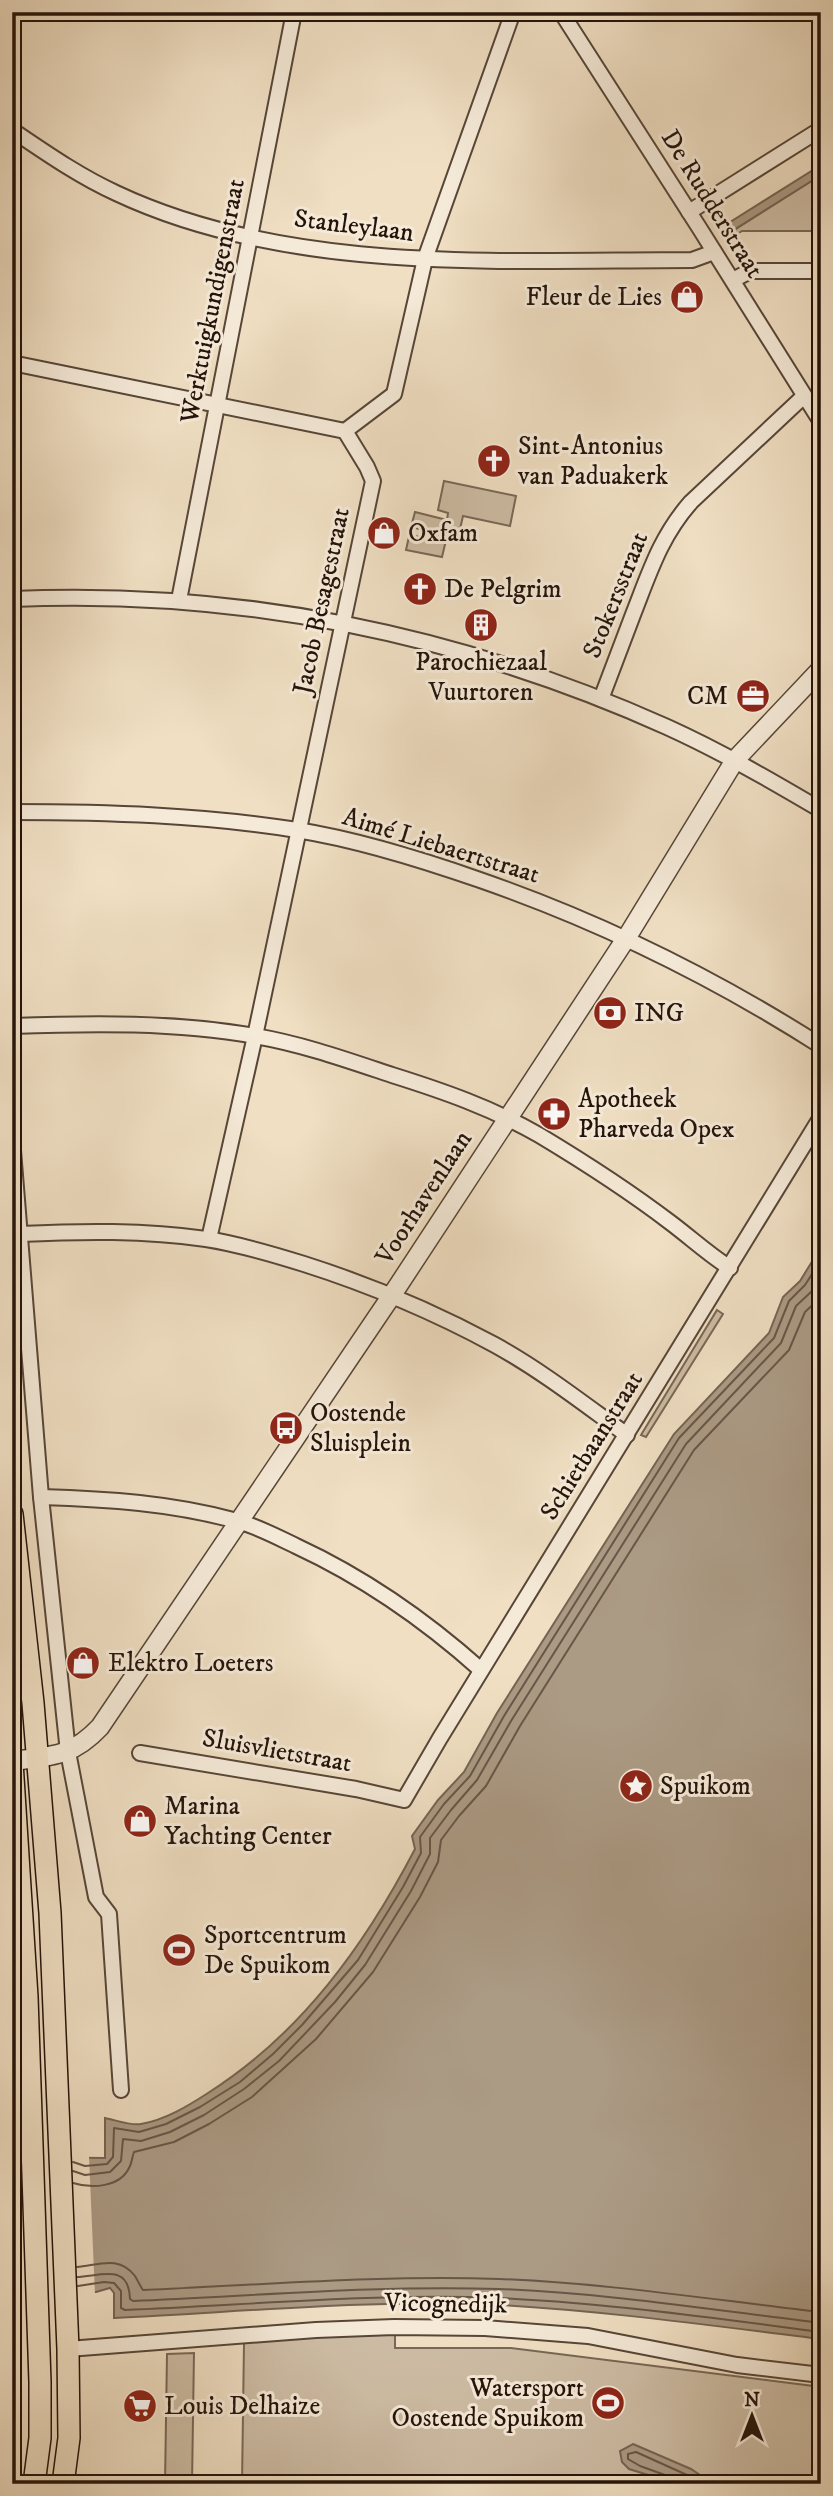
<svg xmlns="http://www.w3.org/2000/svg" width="833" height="2496" viewBox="0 0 833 2496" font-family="'IM FELL DW Pica',serif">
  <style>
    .green { fill: #cdbca4; stroke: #786857; stroke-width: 2 }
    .water { fill: #ab9a84; stroke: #756453; stroke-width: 2 }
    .pier { fill: #f0dfc3 }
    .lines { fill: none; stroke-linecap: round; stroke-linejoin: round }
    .shore { stroke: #685647; stroke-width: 2 }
    .minor-casing { stroke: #574638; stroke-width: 18 }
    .tertiary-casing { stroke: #574638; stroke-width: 21 }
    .primary-casing { stroke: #24130a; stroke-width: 24 }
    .minor { stroke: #f5ead8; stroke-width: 14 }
    .tertiary { stroke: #f5ead8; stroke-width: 18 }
    .primary { stroke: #f0dfc3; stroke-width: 21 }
    .labels { text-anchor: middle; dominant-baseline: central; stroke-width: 6; stroke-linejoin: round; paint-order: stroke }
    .street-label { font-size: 26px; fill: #24130a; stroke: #f5ead8 }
    .poi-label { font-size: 26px; fill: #24130a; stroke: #f5ead8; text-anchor: start }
  </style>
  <rect width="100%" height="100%" fill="#f0dfc3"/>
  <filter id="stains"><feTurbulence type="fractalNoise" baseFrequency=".00286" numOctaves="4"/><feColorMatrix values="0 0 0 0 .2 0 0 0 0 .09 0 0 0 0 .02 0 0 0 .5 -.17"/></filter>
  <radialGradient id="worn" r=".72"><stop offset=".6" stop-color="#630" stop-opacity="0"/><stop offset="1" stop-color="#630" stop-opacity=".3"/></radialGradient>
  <g class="green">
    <polygon points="821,175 821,231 742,231 731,238 728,234"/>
    <polygon points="444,481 516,496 510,526 463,516 458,538 447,536 442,557 406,550 410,532 415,536 431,539 432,532 411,527 415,512 447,520 448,513 438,510"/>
    <polygon points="717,1310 723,1314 646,1437 641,1435"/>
    <polygon points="395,2334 395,2348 511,2348 821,2387 821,2484 242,2484 244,2343 289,2338"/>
    <polygon points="194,2353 192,2484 165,2484 167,2354"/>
  </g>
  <g class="water">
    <polygon points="821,165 821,175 732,231 727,224"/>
    <path d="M821,1247V2339C714,2326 607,2311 500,2305C372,2299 242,2312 114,2318V2293L110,2288L96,2292L18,2296L12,2128L14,2157L105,2158V2118C116,2120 130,2126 141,2124C165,2120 188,2106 208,2093C301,2034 365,1945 415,1849L412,1836L438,1800L464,1772L497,1713L674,1434L769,1333L783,1297L800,1281Z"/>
    <polygon points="633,2444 691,2469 713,2484 666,2484 658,2478 629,2469 622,2462 620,2451"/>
  </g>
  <polygon class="pier" points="12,2124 14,2156 82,2154 89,2156 95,2295 20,2298 19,2331 12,2335"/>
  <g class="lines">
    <g class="shore">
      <polyline points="73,2162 85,2166 107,2164 113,2157 114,2128 139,2132 166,2124 200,2107 240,2082 273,2054 302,2025 358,1960 403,1887 421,1853 420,1837 444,1804 470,1776 504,1716 679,1438 774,1338 789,1301 805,1285 821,1260"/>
      <polyline points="73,2171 85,2175 110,2172 121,2161 123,2139 141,2141 170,2132 204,2115 244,2089 279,2061 335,2002 365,1965 411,1891 430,1854 430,1838 451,1810 477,1780 511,1721 686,1444 781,1343 796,1306 812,1291 821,1277"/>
      <path d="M73,2183C92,2189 120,2187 129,2168C132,2163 132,2157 134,2152L174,2142L209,2124L252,2097L316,2039L373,1972L420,1897L438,1862L441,1840L459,1816L486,1786L520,1726L694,1450L789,1350L805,1312L821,1297"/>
      <path d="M77,2267C99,2265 119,2255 135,2276C138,2281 140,2286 143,2290C262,2285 380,2275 499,2279C606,2283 714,2300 821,2312"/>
      <path d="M77,2277C101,2276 129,2263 130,2299L133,2301C255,2296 377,2285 499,2289C606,2293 714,2310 821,2323"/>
      <path d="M78,2286L104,2282L114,2283L121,2291V2308L125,2310C249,2305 375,2293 500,2298C607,2303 714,2318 821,2332"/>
      <polyline points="669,2484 665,2475 640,2466 628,2459 628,2454 636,2452 687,2475 700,2484"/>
    </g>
    <g class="minor-casing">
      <g id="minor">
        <polyline points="561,12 700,229 821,422"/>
        <path d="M12,130C46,153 79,176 116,193C290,275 505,260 692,260L714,252"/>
        <polyline points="689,212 821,129"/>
        <polyline points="733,280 750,271 821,271"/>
        <polyline points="12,363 345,431"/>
        <path d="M12,599C239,589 460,634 667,727C720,751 770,780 821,810"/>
        <polyline points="179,600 294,12"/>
        <path d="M601,699C612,670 623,641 634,612C650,571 661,536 691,502L804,396"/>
        <path d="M12,812C107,812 203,815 297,830C359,840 420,859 480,880C601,922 713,977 821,1046"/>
        <path d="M12,1026C93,1023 175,1022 255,1036C302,1044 347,1060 392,1075C443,1091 492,1108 539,1135C584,1162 629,1191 671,1223C691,1238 708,1254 730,1268"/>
        <polyline points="12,1138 41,1497 68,1752 96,1897 109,1914 121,2090"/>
        <path d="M20,1234C82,1231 144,1230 206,1239C239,1244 272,1254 304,1264C370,1285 434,1312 495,1345C542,1371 584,1404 627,1435"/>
        <polyline points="209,1239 255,1036 373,481 367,467 345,431 394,394 425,259 513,12"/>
        <path d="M41,1497C107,1499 172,1503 237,1521C257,1526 277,1537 296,1546C365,1578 424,1619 481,1670"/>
        <polyline points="140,1753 356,1789 404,1800 440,1738 821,1117"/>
        <polyline points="68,2349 316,2330 394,2327 485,2328 588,2336 737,2365 821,2375"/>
      </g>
    </g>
    <g class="tertiary-casing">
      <path id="tertiary" d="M12,1761C51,1756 72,1757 100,1727L392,1295L627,937L735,760L821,669"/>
    </g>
    <g class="primary-casing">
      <g id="primary">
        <polyline points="12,1514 33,1703 50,1913 68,2349 69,2438 63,2484"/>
        <polyline points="12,1762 27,1997 40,2382 40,2438 34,2484"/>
      </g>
    </g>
    <use href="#minor" class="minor"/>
    <use href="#tertiary" class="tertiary"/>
    <use href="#primary" class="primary"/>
  </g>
  <defs>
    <g id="shop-disc" transform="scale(1.75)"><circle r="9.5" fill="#8f2418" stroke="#f5ead8"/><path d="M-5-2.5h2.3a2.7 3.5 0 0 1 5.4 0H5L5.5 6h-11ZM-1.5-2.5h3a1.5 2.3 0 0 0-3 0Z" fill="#fff"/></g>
    <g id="church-disc" transform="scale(1.75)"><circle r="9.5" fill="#8f2418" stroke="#f5ead8"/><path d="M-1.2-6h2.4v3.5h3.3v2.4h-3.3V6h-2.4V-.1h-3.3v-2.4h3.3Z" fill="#fff"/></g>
    <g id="building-disc" transform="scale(1.75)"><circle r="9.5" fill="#8f2418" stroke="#f5ead8"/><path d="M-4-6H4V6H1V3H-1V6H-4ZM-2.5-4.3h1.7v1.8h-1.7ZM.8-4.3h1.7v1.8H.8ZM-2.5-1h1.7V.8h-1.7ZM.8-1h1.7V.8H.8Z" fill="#fff"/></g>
    <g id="office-disc" transform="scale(1.75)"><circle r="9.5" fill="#8f2418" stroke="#f5ead8"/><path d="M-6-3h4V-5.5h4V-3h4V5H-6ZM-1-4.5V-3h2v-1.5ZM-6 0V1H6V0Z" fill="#fff"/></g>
    <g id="bank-disc" transform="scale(1.75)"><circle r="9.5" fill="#8f2418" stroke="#f5ead8"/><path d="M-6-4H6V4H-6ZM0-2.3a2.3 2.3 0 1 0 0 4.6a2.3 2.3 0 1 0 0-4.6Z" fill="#fff"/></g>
    <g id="pharmacy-disc" transform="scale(1.75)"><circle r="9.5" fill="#8f2418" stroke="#f5ead8"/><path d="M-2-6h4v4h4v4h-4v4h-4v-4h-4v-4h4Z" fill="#fff"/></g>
    <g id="bus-disc" transform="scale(1.75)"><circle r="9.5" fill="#8f2418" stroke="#f5ead8"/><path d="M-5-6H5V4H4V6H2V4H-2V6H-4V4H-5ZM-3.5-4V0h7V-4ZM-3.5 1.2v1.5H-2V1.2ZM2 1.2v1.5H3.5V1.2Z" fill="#fff"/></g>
    <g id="sight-disc" transform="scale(1.75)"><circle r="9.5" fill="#8f2418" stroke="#f5ead8"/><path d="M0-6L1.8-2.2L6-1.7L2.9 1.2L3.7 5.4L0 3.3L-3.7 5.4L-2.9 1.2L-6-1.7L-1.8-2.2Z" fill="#fff"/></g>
    <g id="stadium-disc" transform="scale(1.75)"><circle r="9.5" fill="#8f2418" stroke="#f5ead8"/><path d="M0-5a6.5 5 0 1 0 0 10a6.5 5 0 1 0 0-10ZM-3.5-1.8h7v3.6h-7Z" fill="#fff"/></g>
    <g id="supermarket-disc" transform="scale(1.75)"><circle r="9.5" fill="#8f2418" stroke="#f5ead8"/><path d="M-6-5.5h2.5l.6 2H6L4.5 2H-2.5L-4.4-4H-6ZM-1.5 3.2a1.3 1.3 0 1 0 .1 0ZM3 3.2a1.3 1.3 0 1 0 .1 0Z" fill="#fff"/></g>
  </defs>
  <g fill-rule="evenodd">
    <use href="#shop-disc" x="687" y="297"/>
    <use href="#church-disc" x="494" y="461"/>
    <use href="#shop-disc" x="384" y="533"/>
    <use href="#church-disc" x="420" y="589"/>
    <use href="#building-disc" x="481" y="625"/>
    <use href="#office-disc" x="753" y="696"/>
    <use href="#bank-disc" x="610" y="1013"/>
    <use href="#pharmacy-disc" x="554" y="1114"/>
    <use href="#bus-disc" x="286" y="1428"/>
    <use href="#shop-disc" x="83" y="1663"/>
    <use href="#sight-disc" x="636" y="1786"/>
    <use href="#shop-disc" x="140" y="1821"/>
    <use href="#stadium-disc" x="179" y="1950"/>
    <use href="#stadium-disc" x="608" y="2403"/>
    <use href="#supermarket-disc" x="140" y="2406"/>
  </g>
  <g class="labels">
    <g class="street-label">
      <text transform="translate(712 204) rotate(58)">De Rudderstraat</text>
      <text transform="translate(354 226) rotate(7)">Stanleylaan</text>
      <text transform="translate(213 301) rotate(-79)">Werktuigkundigenstraat</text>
      <text transform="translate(616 595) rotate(-68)">Stokersstraat</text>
      <text transform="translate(322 601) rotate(-78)">Jacob Besagestraat</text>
      <text transform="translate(441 846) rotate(17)">Aimé Liebaertstraat</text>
      <text transform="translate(424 1198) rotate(-57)">Voorhavenlaan</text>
      <text transform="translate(592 1446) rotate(-58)">Schietbaanstraat</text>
      <text transform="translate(277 1751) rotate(10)">Sluisvlietstraat</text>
      <text transform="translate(446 2304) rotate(1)">Vicognedijk</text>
    </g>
    <g class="poi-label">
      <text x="662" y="297" text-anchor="end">Fleur de Lies</text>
      <text x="518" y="446">Sint-Antonius<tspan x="518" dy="30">van Paduakerk</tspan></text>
      <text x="408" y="533">Oxfam</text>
      <text x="444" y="589">De Pelgrim</text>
      <text x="481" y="662" text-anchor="middle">Parochiezaal<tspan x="481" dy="30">Vuurtoren</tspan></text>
      <text x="728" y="696" text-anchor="end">CM</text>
      <text x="634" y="1013">ING</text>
      <text x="578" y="1099">Apotheek<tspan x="578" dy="30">Pharveda Opex</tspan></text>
      <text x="310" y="1413">Oostende<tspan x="310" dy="30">Sluisplein</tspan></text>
      <text x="108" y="1663">Elektro Loeters</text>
      <text x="660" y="1786">Spuikom</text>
      <text x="164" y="1806">Marina<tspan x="164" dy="30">Yachting Center</tspan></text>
      <text x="204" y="1935">Sportcentrum<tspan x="204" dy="30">De Spuikom</tspan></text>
      <text x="584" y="2388" text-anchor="end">Watersport<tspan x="584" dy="30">Oostende Spuikom</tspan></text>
      <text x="164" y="2406">Louis Delhaize</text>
    </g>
  </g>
  <rect width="833" height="2496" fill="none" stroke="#f0dfc3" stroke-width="42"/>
  <rect x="14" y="14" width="805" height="2468" fill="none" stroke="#24130a" stroke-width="3.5"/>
  <rect x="21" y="21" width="791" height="2454" fill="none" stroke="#24130a" stroke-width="2"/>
  <g transform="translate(752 2416)" stroke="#f5ead8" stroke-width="5" paint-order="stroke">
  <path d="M0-5L12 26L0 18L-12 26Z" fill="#24130a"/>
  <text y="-10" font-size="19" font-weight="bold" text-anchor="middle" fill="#24130a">N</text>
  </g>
  <rect width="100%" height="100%" filter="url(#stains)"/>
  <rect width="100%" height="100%" fill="url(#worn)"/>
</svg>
